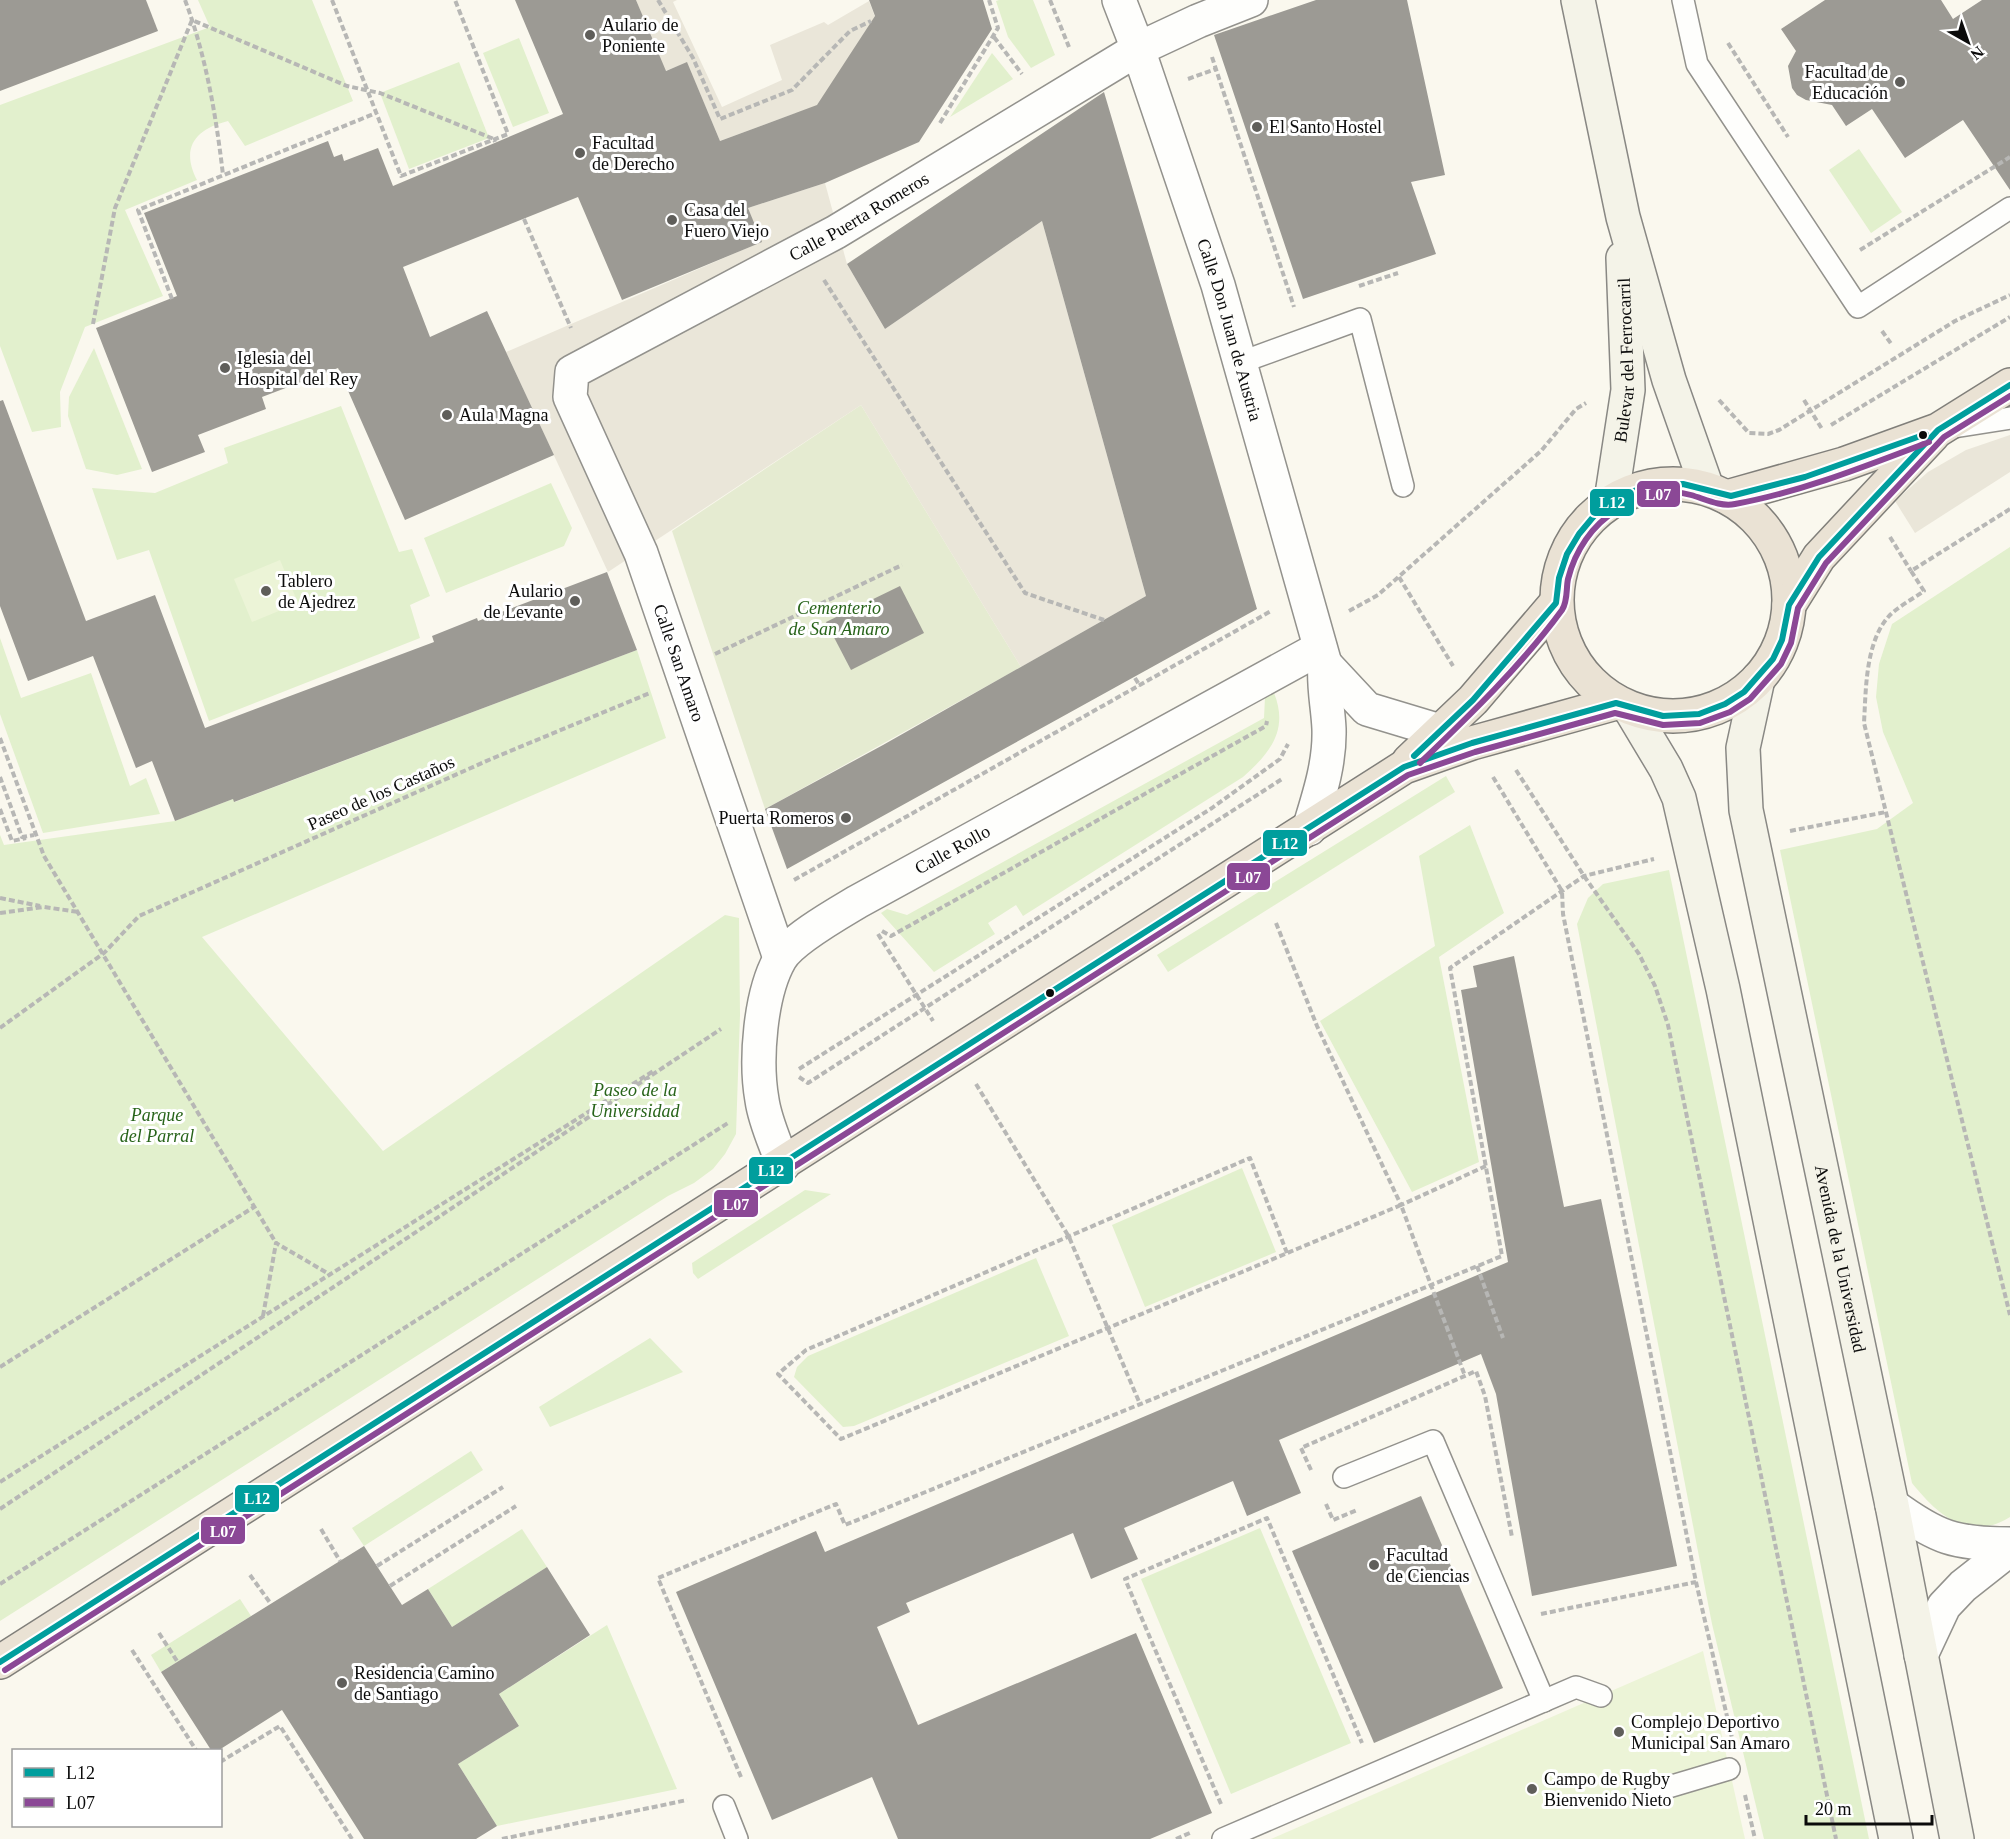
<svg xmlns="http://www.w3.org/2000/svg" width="2010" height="1839" viewBox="0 0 2010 1839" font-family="Georgia,serif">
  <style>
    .green { fill: #e2f0cd }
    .cemetery { fill: #e5ebd1 }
    .pitch { fill: #ecf4d7 }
    .plaza { fill: #eae6d9 }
    .building { fill: #9c9a94 }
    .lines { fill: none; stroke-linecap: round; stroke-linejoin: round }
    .service-casing { stroke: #93928d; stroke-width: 24 }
    .minor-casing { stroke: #93928d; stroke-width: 36 }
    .secondary-casing { stroke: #898884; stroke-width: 36 }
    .trunk-casing { stroke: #807f7a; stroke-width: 36 }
    .path { stroke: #b7b7b5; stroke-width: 4; stroke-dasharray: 6 3; stroke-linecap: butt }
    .service { stroke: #fefefc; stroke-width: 21 }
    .minor { stroke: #fefefc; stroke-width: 33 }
    .secondary { stroke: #f4f3e8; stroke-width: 33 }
    .trunk { stroke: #eae2d4; stroke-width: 33 }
    .bus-1-casing { stroke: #fff; stroke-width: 10 }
    .bus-2-casing { stroke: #fff; stroke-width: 10 }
    .bus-1 { stroke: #009e9d; stroke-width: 6 }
    .bus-2 { stroke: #8b4896; stroke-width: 6 }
    .poi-dot { fill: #5f5e5a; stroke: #fff; stroke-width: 2 }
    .bus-dot { fill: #0b0b0b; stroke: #fff; stroke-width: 2 }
    .labels { text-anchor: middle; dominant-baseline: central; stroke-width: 6; stroke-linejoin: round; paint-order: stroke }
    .poi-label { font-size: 18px; fill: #0b0b0b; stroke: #fff; text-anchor: start }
    .street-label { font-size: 18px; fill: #0b0b0b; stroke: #fff }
    .park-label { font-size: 18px; font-style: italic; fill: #28641a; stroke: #fff }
    .line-badge { stroke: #fff; stroke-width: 2 }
    .badge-label { font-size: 16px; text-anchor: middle; font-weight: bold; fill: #fff }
  </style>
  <rect width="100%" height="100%" fill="#faf8ee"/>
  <g class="green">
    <path d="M198,0H312L353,101L245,146L228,121C196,129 180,147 197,180L125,210L163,296L85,327L60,392L61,427L32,432L0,346V105L210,27Z"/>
    <polygon points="999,0 1033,0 1055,55 1031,68 1008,37 996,1"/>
    <polygon points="519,38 549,113 513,127 483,53"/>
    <polygon points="992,53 1013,79 950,117"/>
    <polygon points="459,62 489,138 409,169 380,93"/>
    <polygon points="1859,149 1902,212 1871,233 1829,170"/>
    <polygon points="94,348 142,469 117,475 86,469 68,416 69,397"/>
    <polygon points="341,406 399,552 412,549 430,596 410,605 420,638 209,721 149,550 117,560 92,488 155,493 228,463 224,448"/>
    <polygon points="551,483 572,528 564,546 446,593 424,538"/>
    <path d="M2010,547V1517C1968,1543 1937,1514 1912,1483L1780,850L1877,829L1913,803L1883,732L1876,697L1879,664L1892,624Z"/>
    <polygon points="0,638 21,698 91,673 130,786 146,778 160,814 43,833 0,714"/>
    <polygon points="637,650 666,738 202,937 383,1151 725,915 739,918 740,1015 736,1134 725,1154 713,1169 694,1183 668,1196 0,1621 0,835 4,845 175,821 233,799 235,802"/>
    <path d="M1274,693C1289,730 1270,753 1243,777L1023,916L1016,905L988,923L995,934L934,972L881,913L887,909L907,915L1264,718L1265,697Z"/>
    <polygon points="1446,776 1455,792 1168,972 1157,955"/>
    <polygon points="1470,825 1504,913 1439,957 1479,1162 1412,1192 1320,1021 1435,946 1419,856"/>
    <polygon points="1669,870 1869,1839 1764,1839 1712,1624 1577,924 1588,898 1603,884"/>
    <polygon points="1242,1168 1276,1252 1145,1307 1112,1225"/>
    <polygon points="805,1190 831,1194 698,1279 693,1273 692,1263"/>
    <polygon points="1036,1258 1069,1336 854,1426 843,1427 794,1377 797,1367 808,1356"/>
    <polygon points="650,1338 683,1372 550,1427 539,1407"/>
    <polygon points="471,1451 483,1470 364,1546 352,1528"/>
    <polygon points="1260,1528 1351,1743 1231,1794 1141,1579"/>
    <polygon points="522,1529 547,1567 452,1627 428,1589"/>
    <polygon points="240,1599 251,1616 161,1672 151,1655"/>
    <polygon points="607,1625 677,1789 497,1826 458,1764 519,1726 499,1694"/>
  </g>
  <polygon class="cemetery" points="861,405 1021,667 765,809 672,531"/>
  <g class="pitch">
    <polygon points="280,560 298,603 252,622 234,579"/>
    <polygon points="1703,1651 1745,1839 1271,1839"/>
  </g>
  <g class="plaza">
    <polygon points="636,0 677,0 673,2 722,107 782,80 770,45 824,22 828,25 869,1 875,17 812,114 796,113 720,141 687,63 665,71"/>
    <polygon points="825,183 847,264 885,329 1042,221 1146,596 1021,667 861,405 608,572 506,352 761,242 748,208"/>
    <polygon points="2010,435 2010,472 1915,533 1895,501 1928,472 1966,450"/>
  </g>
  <g class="building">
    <polygon points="0,0 146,0 158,31 0,91"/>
    <polygon points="515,0 636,0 666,71 687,62 720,141 817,105 875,16 869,0 983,0 992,29 919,142 825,183 748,208 762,242 622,300 578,197 403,267 430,337 487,311 554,455 405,520 338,368 262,397 266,409 198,435 205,452 152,472 96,328 177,296 144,213 328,141 334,157 342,154 344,161 378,148 393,186 563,114"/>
    <polygon points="1316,0 1407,0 1445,175 1411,182 1436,254 1303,299 1214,35"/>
    <polygon points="1825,0 1941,0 1953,19 1982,0 2010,0 2010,190 1963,120 1905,158 1872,109 1846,126 1832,105 1806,100 1797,95 1792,88 1788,66 1796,51 1781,29"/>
    <polygon points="1104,92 1257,609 787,869 765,809 883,745 1146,596 1042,221 885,329 847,264"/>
    <polygon points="3,400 86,621 155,595 205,728 434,642 432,636 477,618 478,621 607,572 637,650 234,802 233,799 175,821 152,761 136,768 93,656 28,681 0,606 0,401"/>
    <polygon points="900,586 924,633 851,670 826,622"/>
    <polygon points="1514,956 1564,1207 1601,1199 1677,1566 1532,1596 1496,1394 1481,1354 1279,1440 1301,1493 1247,1516 1233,1481 1124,1528 1138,1559 1091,1579 1073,1533 906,1603 910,1612 877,1627 918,1725 1136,1633 1212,1813 1150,1839 898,1839 872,1777 772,1820 676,1592 816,1531 825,1552 1508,1262 1461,990 1477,987 1473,966"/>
    <polygon points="1421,1496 1503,1688 1374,1743 1292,1551"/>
    <polygon points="364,1546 402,1605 428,1589 452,1627 547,1567 590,1635 499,1694 519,1726 458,1764 497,1826 476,1839 364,1839 282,1710 219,1750 211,1750 161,1672"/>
  </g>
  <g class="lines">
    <g class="service-casing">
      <g id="service">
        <polyline points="1683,0 1697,64 1858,307 2010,208"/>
        <polyline points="1239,363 1360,319 1403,486"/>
        <polyline points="1954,427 2010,418"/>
        <polyline points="1344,1477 1433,1441 1544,1701"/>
        <polyline points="1645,1794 1729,1769"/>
        <polyline points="724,1806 737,1839"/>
        <polyline points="1223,1839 1576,1687 1601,1696"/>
      </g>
    </g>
    <g class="minor-casing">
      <g id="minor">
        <path id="s1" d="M1119,0L1138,49L1218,285L1325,664C1323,687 1328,706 1329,729C1330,764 1319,796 1309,829"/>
        <polyline points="1325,664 1367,709 1440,731"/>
        <path id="s2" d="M780,958L641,553L570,397L572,372L836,232L1138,49L1198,21L1251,0"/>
        <path id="s3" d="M783,1165C776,1144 765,1122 762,1100C755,1061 760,994 780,959C791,940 837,914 857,902L1320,648"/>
        <path d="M1892,1505C1937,1538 1955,1544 2010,1544"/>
        <polyline points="1921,1655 1944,1606 1963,1586 2010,1549"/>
      </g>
    </g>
    <g class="secondary-casing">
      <g id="secondary">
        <polyline points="1578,0 1623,217 1669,380 1707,488"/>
        <path id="s4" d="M1611,501L1628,390L1623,258"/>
        <path id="s5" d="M1758,679L1743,748L1746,810L1892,1505L1957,1839"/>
        <polyline points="1630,709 1666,769 1679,798 1723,989 1896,1839"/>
      </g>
    </g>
    <g class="trunk-casing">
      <g id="trunk">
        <circle cx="1673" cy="600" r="116"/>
        <polyline points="1727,497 1844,464 1938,430 2010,385"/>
        <polyline points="1789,605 1819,557 1933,435"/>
        <polyline points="1409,761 1473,700 1556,603"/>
        <polyline points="0,1662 1404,767 1472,743 1616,703"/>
      </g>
    </g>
    <g class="path">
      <path d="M185,0C206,56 216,115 223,175"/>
      <polyline points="332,0 401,176 508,134 455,0"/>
      <polyline points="658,0 693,58 720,119 792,90 850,31 871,21"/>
      <polyline points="1050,0 1069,47"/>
      <polyline points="994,37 1022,74"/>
      <polyline points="1728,43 1788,137"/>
      <polyline points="1212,57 1294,307"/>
      <polyline points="1188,79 1216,69"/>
      <polyline points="940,123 998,28 989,0"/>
      <polyline points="524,219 571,328"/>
      <polyline points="1860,250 2010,157"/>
      <polyline points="824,280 1025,593 1104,620"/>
      <polyline points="1359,286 1398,273"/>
      <polyline points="172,299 138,210 376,113"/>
      <polyline points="93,324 115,208 192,20 347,86 380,93 494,139 495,142"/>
      <polyline points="1882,331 1892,345"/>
      <polyline points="1719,400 1749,433 1768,434 1779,430 1955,321 2010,295"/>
      <polyline points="1804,400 1822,429"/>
      <polyline points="1831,425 2010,317"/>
      <path d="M2010,509L1911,571L1924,591C1913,599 1899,606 1890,615C1865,641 1866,690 1864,723L2010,1315"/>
      <polyline points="1890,537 1911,571"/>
      <polyline points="1399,577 1453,666"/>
      <polyline points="1349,611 1378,595 1541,451 1576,409 1586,403"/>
      <polyline points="715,654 902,565"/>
      <polyline points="1135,678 1140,686"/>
      <polyline points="0,738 44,856 276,1243"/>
      <polyline points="1516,770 1584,876 1639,954 1655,986 1668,1025 1836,1839"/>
      <polyline points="0,777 22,837 34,835"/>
      <polyline points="1493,777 1562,891 1563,914 1696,1582 1732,1738"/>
      <polyline points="0,809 12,841 26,838"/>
      <polyline points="1790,831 1886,812"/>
      <polyline points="794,880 1271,611"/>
      <polyline points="0,898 40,906"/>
      <polyline points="0,913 44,907 79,912"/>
      <polyline points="1276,923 1317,1026 1401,1205 1486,1166"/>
      <polyline points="882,931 891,936 1266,726 1267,721"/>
      <polyline points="878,934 933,1021"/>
      <polyline points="0,1028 104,953 139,916 491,759 650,693"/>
      <polyline points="799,1069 1212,808 1280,759 1288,744"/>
      <polyline points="799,1077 808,1083 1282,779"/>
      <polyline points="976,1084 1069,1237 1140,1404"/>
      <path d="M1287,1253L1250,1158L806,1350L778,1374L841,1439C1028,1361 1215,1284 1401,1205L1465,1376"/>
      <polyline points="1477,1266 1503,1338"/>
      <polyline points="263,1316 276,1243 329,1274"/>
      <polyline points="0,1367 254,1207"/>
      <polyline points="1311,1470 1301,1448 1476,1371 1485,1396 1512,1537"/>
      <polyline points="0,1482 655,1070"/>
      <polyline points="1326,1504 1333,1520 1357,1510"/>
      <polyline points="0,1509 721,1029"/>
      <polyline points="321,1529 340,1561"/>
      <polyline points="377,1566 503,1487"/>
      <polyline points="250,1575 271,1604"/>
      <polyline points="0,1584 728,1123"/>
      <polyline points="390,1586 516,1506"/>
      <polyline points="1541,1614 1696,1582"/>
      <polyline points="159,1633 177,1661"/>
      <polyline points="132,1650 196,1750"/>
      <polyline points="220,1762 280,1726 352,1839"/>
      <polyline points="741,1777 658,1578 836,1504 845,1525 1502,1256 1450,968 1584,876 1654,859"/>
      <polyline points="1745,1795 1755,1839"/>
      <polyline points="1221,1804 1125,1579 1267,1518 1362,1743"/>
      <polyline points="502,1839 687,1800"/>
      <polyline points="1176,1839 1192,1832"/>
    </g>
    <use href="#service" class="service"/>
    <use href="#minor" class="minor"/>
    <use href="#secondary" class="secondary"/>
    <use href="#trunk" class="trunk"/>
    <g class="bus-1-casing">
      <g id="bus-1">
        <polyline points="1414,756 1473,700 1556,603 1559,578 1567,554 1579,534 1594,516 1612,502 1634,491 1657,485 1683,484 1731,496 1805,477 1926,434"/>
        <polyline points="0,1662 1404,767 1472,743 1616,703 1663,716 1699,714 1725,704 1744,692 1773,659 1782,640 1789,605 1819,557 1938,430 2010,385"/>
      </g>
    </g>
    <g class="bus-2-casing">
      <g id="bus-2">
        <path d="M1420,763C1470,715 1521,666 1562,610C1568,601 1566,588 1568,579C1575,551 1592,525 1617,510C1636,497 1668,488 1691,495C1705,499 1720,507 1735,504C1801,492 1866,466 1929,442"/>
        <polyline points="5,1670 1408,775 1475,752 1615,713 1663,725 1700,723 1730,712 1750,699 1781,664 1791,643 1798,608 1826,563 1944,437 2010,396"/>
      </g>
    </g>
    <use href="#bus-1" class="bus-1"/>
    <use href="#bus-2" class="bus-2"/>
  </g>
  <g class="poi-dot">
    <circle cx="590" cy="35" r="6"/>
    <circle cx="1900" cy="82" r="6"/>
    <circle cx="1257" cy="127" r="6"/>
    <circle cx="580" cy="153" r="6"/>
    <circle cx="672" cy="220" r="6"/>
    <circle cx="225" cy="368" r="6"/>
    <circle cx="447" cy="415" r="6"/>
    <circle cx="266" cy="591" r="6"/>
    <circle cx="575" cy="601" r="6"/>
    <circle cx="846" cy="818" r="6"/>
    <circle cx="1374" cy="1565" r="6"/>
    <circle cx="342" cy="1683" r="6"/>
    <circle cx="1619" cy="1732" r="6"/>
    <circle cx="1532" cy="1789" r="6"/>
  </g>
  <g class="bus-dot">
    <circle cx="1923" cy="435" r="5"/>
    <circle cx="1050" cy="993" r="5"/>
  </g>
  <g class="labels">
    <g class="poi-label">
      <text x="602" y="25">Aulario de<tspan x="602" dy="21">Poniente</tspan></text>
      <text x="1888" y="72" text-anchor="end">Facultad de<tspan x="1888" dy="21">Educación</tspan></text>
      <text x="1269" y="127">El Santo Hostel</text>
      <text x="592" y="143">Facultad<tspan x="592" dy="21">de Derecho</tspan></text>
      <text x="684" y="210">Casa del<tspan x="684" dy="21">Fuero Viejo</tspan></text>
      <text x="237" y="358">Iglesia del<tspan x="237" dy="21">Hospital del Rey</tspan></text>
      <text x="459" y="415">Aula Magna</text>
      <text x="278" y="581">Tablero<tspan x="278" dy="21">de Ajedrez</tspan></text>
      <text x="563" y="591" text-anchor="end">Aulario<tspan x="563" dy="21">de Levante</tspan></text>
      <text x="834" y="818" text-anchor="end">Puerta Romeros</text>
      <text x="1386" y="1555">Facultad<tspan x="1386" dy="21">de Ciencias</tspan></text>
      <text x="354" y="1673">Residencia Camino<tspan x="354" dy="21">de Santiago</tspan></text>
      <text x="1631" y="1722">Complejo Deportivo<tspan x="1631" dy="21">Municipal San Amaro</tspan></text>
      <text x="1544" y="1779">Campo de Rugby<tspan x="1544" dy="21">Bienvenido Nieto</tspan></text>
    </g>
    <g class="street-label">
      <text stroke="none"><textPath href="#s2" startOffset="951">Calle Puerta Romeros</textPath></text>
      <text stroke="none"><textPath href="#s1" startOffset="348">Calle Don Juan de Austria</textPath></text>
      <text stroke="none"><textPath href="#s4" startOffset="142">Bulevar del Ferrocarril</textPath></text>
      <text transform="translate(679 663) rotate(71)">Calle San Amaro</text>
      <text transform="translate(381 793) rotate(-24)">Paseo de los Castaños</text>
      <text stroke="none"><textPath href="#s3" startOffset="418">Calle Rollo</textPath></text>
      <text stroke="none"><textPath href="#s5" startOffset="591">Avenida de la Universidad</textPath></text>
    </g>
    <g class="park-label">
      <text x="839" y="608">Cementerio<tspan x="839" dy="21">de San Amaro</tspan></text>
      <text x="635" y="1090">Paseo de la<tspan x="635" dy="21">Universidad</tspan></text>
      <text x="157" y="1115">Parque<tspan x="157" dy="21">del Parral</tspan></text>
    </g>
  </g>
  <g class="line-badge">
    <rect x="1636" y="480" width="45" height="28" rx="6" fill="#8b4896"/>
    <rect x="1589" y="488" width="46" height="29" rx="6" fill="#009e9d"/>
    <rect x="1262" y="829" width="46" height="28" rx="6" fill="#009e9d"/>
    <rect x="1226" y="862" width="45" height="29" rx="6" fill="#8b4896"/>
    <rect x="748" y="1156" width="46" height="29" rx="6" fill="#009e9d"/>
    <rect x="713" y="1189" width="46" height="29" rx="6" fill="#8b4896"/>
    <rect x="234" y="1484" width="46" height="29" rx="6" fill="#009e9d"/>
    <rect x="200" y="1516" width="46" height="29" rx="6" fill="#8b4896"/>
  </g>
  <g class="badge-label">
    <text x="1658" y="500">L07</text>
    <text x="1612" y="508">L12</text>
    <text x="1285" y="849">L12</text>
    <text x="1248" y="883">L07</text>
    <text x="771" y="1176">L12</text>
    <text x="736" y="1210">L07</text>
    <text x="257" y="1504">L12</text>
    <text x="223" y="1537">L07</text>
  </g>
  <rect x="12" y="1749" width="210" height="78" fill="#ffffff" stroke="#9d9d9d" stroke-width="1.5"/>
  <rect x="24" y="1768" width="30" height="9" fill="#009e9d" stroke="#9d9d9d" stroke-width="1.5"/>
  <text x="66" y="1779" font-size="18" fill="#0b0b0b">L12</text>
  <rect x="24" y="1798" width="30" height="9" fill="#8b4896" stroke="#9d9d9d" stroke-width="1.5"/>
  <text x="66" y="1809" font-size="18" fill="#0b0b0b">L07</text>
  <g transform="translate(1968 42) rotate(140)" stroke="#ffffff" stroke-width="4.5" paint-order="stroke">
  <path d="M0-4.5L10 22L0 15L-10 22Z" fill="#0b0b0b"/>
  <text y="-9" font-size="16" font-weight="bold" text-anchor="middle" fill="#0b0b0b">N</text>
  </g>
  <path d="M1806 1815v9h126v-9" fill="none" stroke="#0b0b0b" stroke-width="3"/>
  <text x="1815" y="1815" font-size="18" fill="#0b0b0b" stroke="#ffffff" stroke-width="4.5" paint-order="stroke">20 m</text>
</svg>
